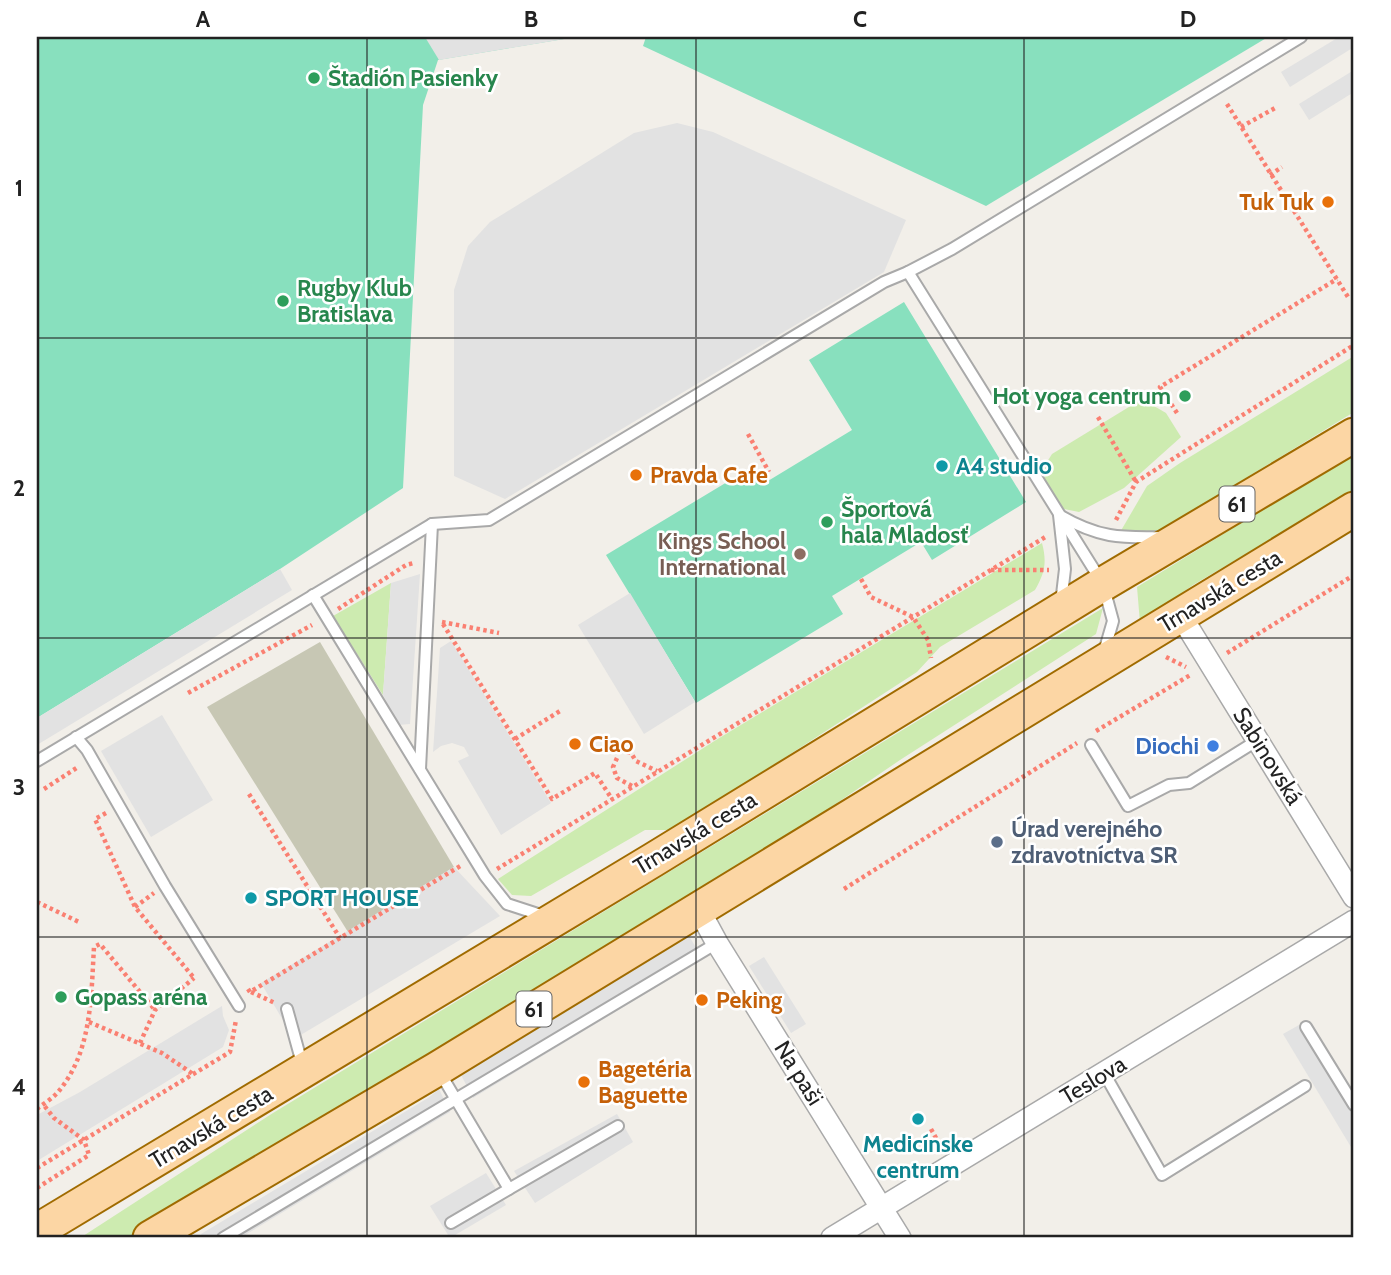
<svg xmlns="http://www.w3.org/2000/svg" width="1391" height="1275" viewBox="0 0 1391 1275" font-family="Cabin,sans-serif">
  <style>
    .construction { fill: #c7c7b4 }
    .grass { fill: #cdebb0 }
    .pitch { fill: #88e0be }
    .parking { fill: #e2e2e2 }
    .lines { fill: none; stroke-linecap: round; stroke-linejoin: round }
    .lane-casing { stroke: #a9a9a9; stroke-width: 14 }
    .street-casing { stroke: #a9a9a9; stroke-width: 24 }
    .primary-casing { stroke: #a06b00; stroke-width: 37 }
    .path { stroke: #fa8072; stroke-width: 4.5; stroke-dasharray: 3.5 3.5; stroke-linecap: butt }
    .lane { stroke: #fff; stroke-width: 10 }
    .street { stroke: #fff; stroke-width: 21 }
    .primary { stroke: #fcd6a4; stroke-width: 33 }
    .grid { fill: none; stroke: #222; stroke-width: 2; stroke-opacity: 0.55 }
    .leisure-dot { fill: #2e9e5b; stroke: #fff; stroke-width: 2.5 }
    .food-dot { fill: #e8710a; stroke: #fff; stroke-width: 2.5 }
    .culture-dot { fill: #0f9aa8; stroke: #fff; stroke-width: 2.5 }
    .education-dot { fill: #8d6e63; stroke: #fff; stroke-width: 2.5 }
    .shop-dot { fill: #3f7fe0; stroke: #fff; stroke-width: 2.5 }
    .service-dot { fill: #5c6f8a; stroke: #fff; stroke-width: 2.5 }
    .labels { text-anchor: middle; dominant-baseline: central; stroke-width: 5; stroke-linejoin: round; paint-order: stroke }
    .shield { fill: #fff; stroke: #646464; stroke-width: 2 }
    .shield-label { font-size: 21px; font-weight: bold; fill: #222 }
    .leisure-label { font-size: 23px; font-weight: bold; fill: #27864d; stroke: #fff; text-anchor: start }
    .food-label { font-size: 23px; font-weight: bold; fill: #c56008; stroke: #fff; text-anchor: start }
    .culture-label { font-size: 23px; font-weight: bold; fill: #0d838f; stroke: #fff; text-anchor: start }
    .education-label { font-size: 23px; font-weight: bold; fill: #785e54; stroke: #fff; text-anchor: end }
    .street-label { font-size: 23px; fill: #222; stroke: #fff }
    .shop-label { font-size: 23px; font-weight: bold; fill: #366cbe; stroke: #fff; text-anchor: end }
    .service-label { font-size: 23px; font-weight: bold; fill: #4e5e75; stroke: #fff; text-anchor: start }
    .neatline { fill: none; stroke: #222; stroke-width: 2.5 }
    .grid-label { font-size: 23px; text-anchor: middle; font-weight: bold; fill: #222 }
  </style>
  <rect width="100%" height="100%" fill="#f2efe9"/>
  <polygon class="construction" points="320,642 454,867 348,932 207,707"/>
  <g class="grass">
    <polygon points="1354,356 1354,412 1159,531 1119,534 1147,486 1180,463"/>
    <polygon points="1142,399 1166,413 1181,437 1124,488 1079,512 1064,509 1048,488 1042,470 1052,454"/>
    <polygon points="1354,454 1354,490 1193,585 1140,623 1137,587"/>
    <path d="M1042,543C1047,562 1045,573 1035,590L940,647L917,672L673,830H645L531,896L512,895L498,879L716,740Z"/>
    <polygon points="391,583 383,695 333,616"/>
    <polygon points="1103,608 1096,634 900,760 742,868 128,1238 80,1238 273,1113"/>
  </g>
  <g class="pitch">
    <polygon points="37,37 576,37 438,60 423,105 403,488 280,569 37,718"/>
    <polygon points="646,37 1268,37 986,206 643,46"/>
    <polygon points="904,302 1026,502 932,560 921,542 832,596 843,614 696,703 606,555 752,467 763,484 852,430 809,360"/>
  </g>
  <g class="parking">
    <polygon points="425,37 576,37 439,60"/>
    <polygon points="1339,37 1354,37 1354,47 1290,87 1281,72"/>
    <polygon points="1354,70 1354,92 1309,120 1299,104"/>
    <polygon points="677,123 713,132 906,220 884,272 505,499 454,476 454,290 468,246 490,222 634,133"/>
    <polygon points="280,569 292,590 37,745 37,718"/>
    <polygon points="420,574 410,724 398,725 383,695 391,583"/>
    <polygon points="630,593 695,702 644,734 578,625"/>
    <polygon points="451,641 551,803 501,835 458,761 469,756 464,747 452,743 441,746 433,752 440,648"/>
    <polygon points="162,715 213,800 151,837 101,751"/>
    <polygon points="454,867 500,916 294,1039 261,983"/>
    <polygon points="689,936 703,959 473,1098 460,1073"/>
    <polygon points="764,957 806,1024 791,1033 749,966"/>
    <polygon points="222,1006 223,1016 229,1030 223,1047 37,1161 37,1115 80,1092"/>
    <polygon points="1299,1025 1354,1115 1354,1152 1283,1034"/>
    <polygon points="439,1089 450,1112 240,1238 203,1238 201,1234 428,1098"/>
    <polygon points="617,1114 633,1142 535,1203 514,1171"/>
    <polygon points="486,1173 506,1205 450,1238 430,1206"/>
  </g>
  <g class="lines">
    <g class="lane-casing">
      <g id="lane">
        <polyline points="908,272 1103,584 1113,621 1104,652"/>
        <polyline points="313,595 485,876 507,904 547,917"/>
        <path d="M1061,603L1065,569L1059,515C1099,538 1119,538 1163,537"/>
        <polyline points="76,737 87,750 165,886 239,1006"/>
        <polyline points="1091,745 1128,806 1169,785 1189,783 1258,740"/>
        <polyline points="37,761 432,524 489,520 884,282 908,272 952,249 1301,37"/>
        <polyline points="420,769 432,524"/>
        <polyline points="287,1009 303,1067"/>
        <polyline points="1306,1027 1354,1105"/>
        <polyline points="439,1071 509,1189 618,1126"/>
        <polyline points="1104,1073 1162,1175 1305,1086"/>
        <polyline points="451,1223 509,1189"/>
        <polyline points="223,1238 717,943"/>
      </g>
    </g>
    <g class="street-casing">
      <g id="street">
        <polyline points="1181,616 1354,897"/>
        <polyline points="698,908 717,943 900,1238"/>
        <polyline points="832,1238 1354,921"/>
      </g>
    </g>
    <g class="primary-casing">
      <g id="primary">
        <polyline points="37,1231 653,860 1103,584 1354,435"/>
        <polyline points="150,1238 437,1069 1354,509"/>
      </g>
    </g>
    <g class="path">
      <polyline points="1227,104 1348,297"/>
      <polyline points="1241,127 1275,108"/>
      <polyline points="1270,175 1282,167"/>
      <polyline points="1354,305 1354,306"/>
      <polyline points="1177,413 1160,387 1337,279"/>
      <polyline points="1098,417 1136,482"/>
      <polyline points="748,434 769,472"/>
      <polyline points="1116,520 1136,482 1354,345"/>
      <polyline points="991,570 1049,570"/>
      <polyline points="861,579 871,597 913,617 928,640 931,658"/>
      <polyline points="338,609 406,565 414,563"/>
      <polyline points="442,622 499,633"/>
      <polyline points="443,624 552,799 595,773 612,799"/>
      <polyline points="1227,653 1354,575"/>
      <polyline points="1166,657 1186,667"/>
      <polyline points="188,693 312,625"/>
      <polyline points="1096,731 1192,674"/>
      <polyline points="515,739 560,711"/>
      <polyline points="627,752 631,753 636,761 657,771"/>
      <polyline points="617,758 613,767 617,778 632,786"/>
      <polyline points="44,789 78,767"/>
      <polyline points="249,794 340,938"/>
      <polyline points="106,813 95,819 135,907 194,978"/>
      <polyline points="497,869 1047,536"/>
      <polyline points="844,889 1077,743"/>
      <polyline points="37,902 81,923"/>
      <polyline points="135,907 154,893"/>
      <polyline points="248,989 250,992 462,865"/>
      <polyline points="251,992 275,1003"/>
      <polyline points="89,1022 162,1053 193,1074"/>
      <polyline points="140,1043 155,1010 194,978"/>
      <path d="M37,1109C43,1104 52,1099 58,1092C92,1052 91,997 94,947L100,944L155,1010"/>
      <polyline points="931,1129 941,1147"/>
      <polyline points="37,1168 230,1052 236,1020"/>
      <polyline points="37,1188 89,1155 84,1140 54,1118 43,1104"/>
    </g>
    <use href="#lane" class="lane"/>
    <use href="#street" class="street"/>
    <use href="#primary" class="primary"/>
  </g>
  <path class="grid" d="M367,37V1238M696,37V1238M1024,37V1238M37,338H1354M37,638H1354M37,937H1354"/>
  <g class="leisure-dot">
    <circle cx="314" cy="78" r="7"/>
    <circle cx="283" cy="301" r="7"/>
    <circle cx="1185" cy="396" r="7"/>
    <circle cx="827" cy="522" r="7"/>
    <circle cx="61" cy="997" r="7"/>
  </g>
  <g class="food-dot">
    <circle cx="1328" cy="202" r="7"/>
    <circle cx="636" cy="475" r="7"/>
    <circle cx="575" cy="744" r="7"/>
    <circle cx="702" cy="1000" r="7"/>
    <circle cx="584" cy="1082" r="7"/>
  </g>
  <g class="culture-dot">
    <circle cx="942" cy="466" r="7"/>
    <circle cx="251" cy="898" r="7"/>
    <circle cx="918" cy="1119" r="7"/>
  </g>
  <circle class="education-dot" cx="800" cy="554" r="7"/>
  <circle class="shop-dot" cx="1213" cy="746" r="7"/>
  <circle class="service-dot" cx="997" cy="842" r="7"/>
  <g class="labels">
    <g class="shield">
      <rect x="1219.5" y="486.5" width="35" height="35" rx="5"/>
      <rect x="516.5" y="991.5" width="35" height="35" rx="5"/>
    </g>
    <g class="shield-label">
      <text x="1237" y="504">61</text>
      <text x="534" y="1009">61</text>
    </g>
    <g class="leisure-label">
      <text x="328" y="78">Štadión Pasienky</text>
      <text x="297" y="288">Rugby Klub<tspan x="297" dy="26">Bratislava</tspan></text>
      <text x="1171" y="396" text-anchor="end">Hot yoga centrum</text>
      <text x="841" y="509">Športová<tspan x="841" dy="26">hala Mladosť</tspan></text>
      <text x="75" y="997">Gopass aréna</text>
    </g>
    <g class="food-label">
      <text x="1314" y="202" text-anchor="end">Tuk Tuk</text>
      <text x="650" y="475">Pravda Cafe</text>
      <text x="589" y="744">Ciao</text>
      <text x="716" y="1000">Peking</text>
      <text x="598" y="1069">Bagetéria<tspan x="598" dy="26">Baguette</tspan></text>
    </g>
    <g class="culture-label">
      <text x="956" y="466">A4 studio</text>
      <text x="265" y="898">SPORT HOUSE</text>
      <text x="918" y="1144" text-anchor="middle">Medicínske<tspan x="918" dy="26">centrum</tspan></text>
    </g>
    <g class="education-label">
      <text x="786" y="541">Kings School<tspan x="786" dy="26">International</tspan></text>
    </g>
    <g class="street-label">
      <text transform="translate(1220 591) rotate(-31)">Trnavská cesta</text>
      <text transform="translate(1268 756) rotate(58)">Sabinovská</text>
      <text transform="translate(695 833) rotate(-31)">Trnavská cesta</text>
      <text transform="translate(799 1073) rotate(58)">Na paši</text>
      <text transform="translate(1093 1080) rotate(-31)">Teslova</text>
      <text transform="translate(211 1127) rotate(-31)">Trnavská cesta</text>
    </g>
    <g class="shop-label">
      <text x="1199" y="746">Diochi</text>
    </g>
    <g class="service-label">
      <text x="1011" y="829">Úrad verejného<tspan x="1011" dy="26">zdravotníctva SR</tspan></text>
    </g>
  </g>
  <rect width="1391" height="1275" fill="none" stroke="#ffffff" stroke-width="77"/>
  <rect x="38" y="38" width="1314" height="1198" class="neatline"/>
  <g class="grid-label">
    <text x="203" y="27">A</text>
    <text x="531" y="27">B</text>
    <text x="860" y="27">C</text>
    <text x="1188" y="27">D</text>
    <text x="19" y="196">1</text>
    <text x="19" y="496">2</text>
    <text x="19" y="795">3</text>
    <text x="19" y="1095">4</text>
  </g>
</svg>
